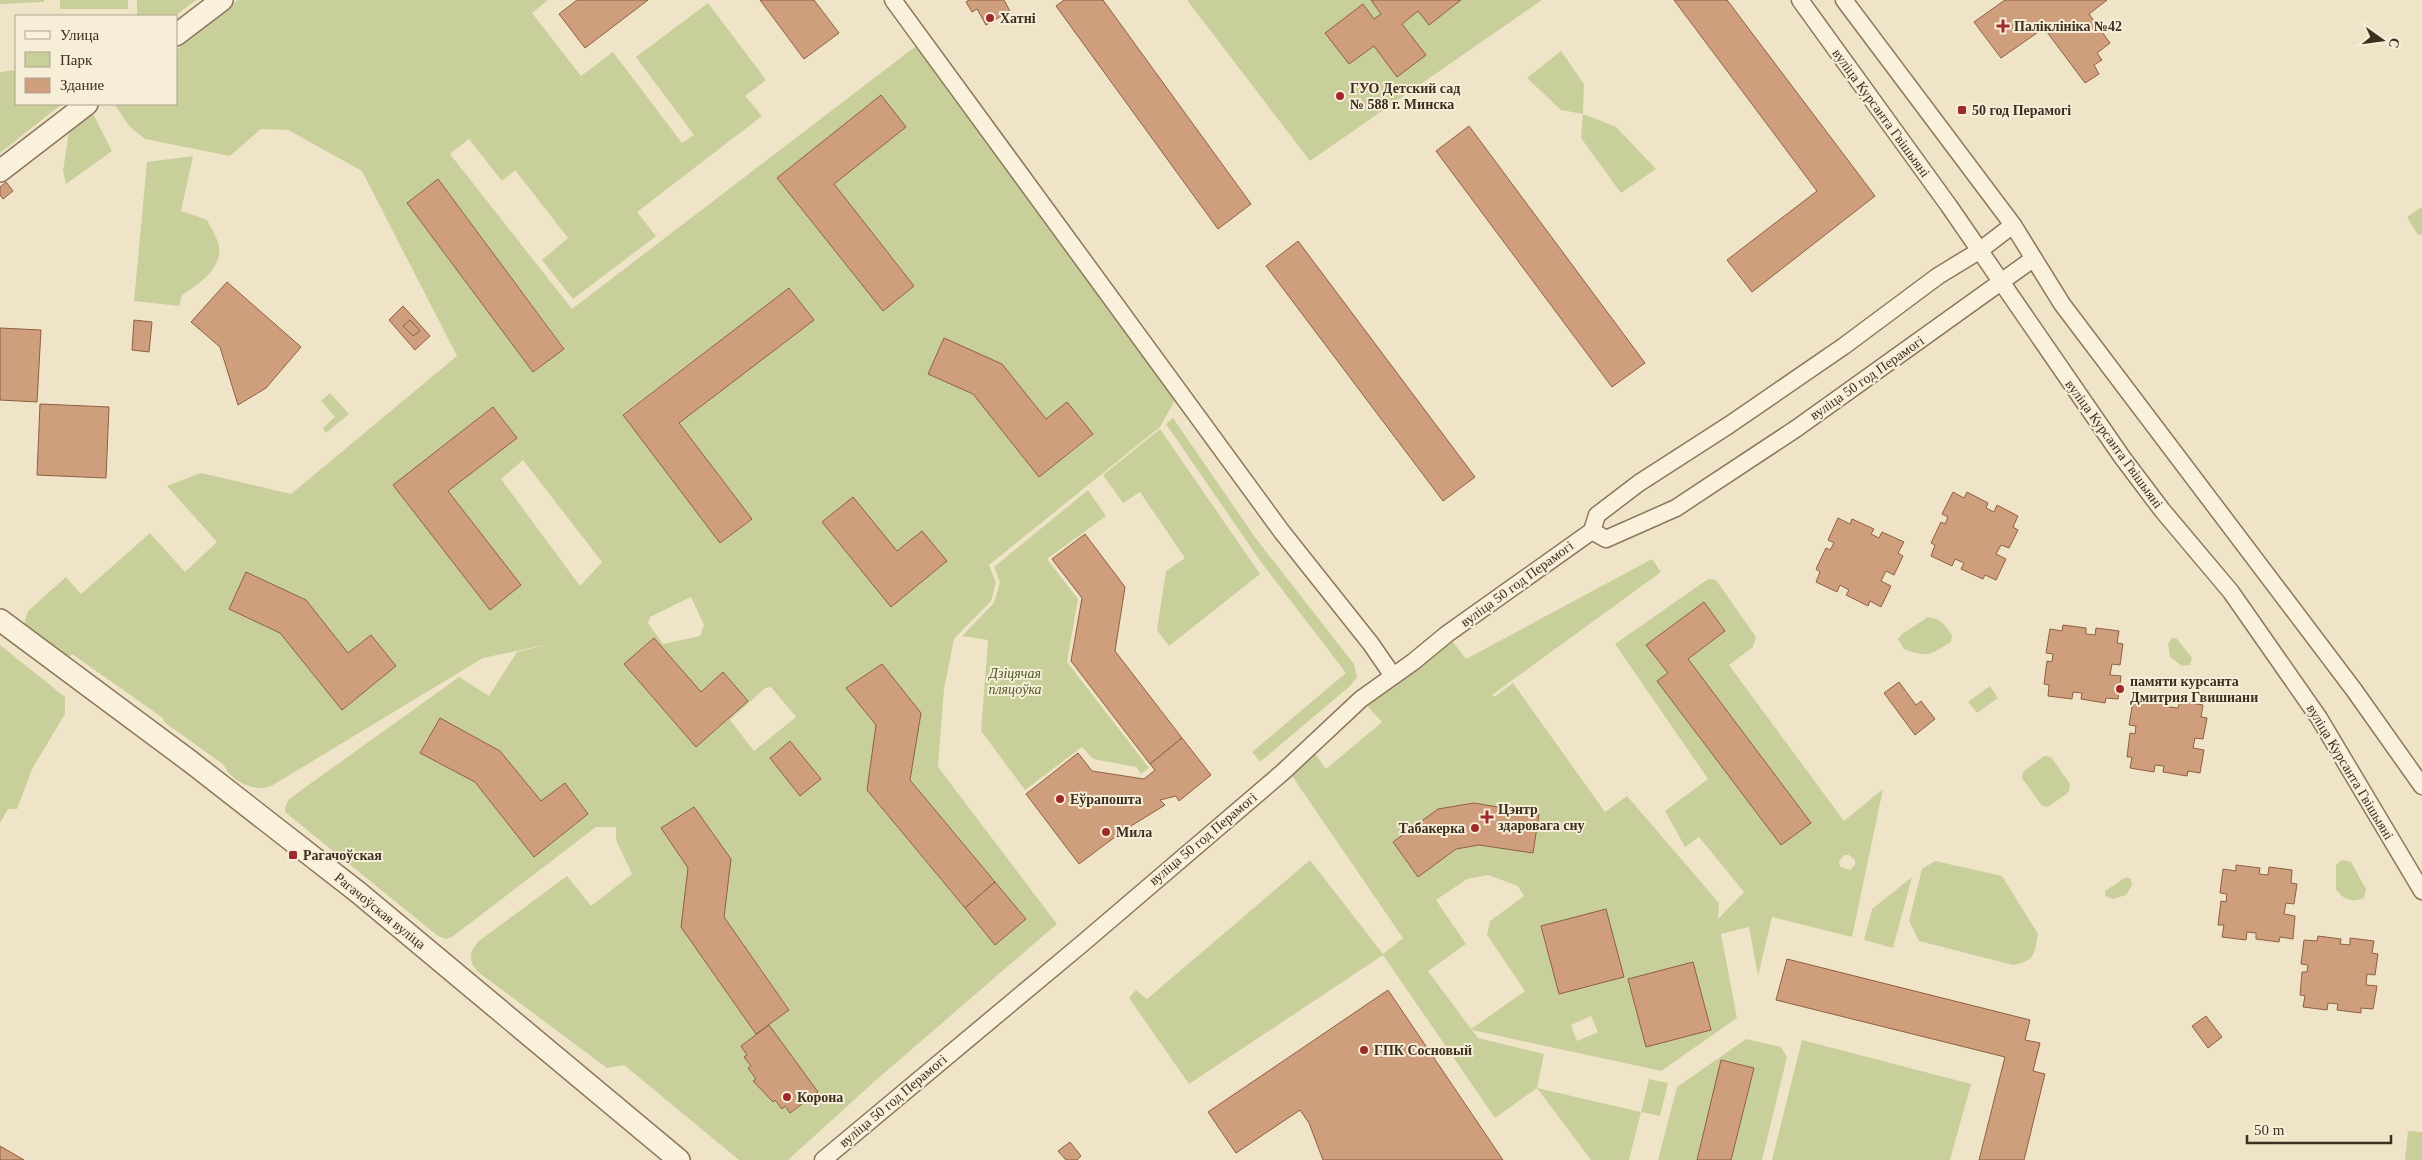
<svg xmlns="http://www.w3.org/2000/svg" width="2422" height="1160" viewBox="0 0 2422 1160" font-family="Georgia,serif">
  <style>
    .green { fill: #c9cf9b; fill-rule: evenodd }
    .building { fill: #cf9f7d; stroke: #8d5f41 }
    .lines { fill: none; stroke-linecap: round; stroke-linejoin: round }
    .minor-casing { stroke: #8d765c; stroke-width: 19 }
    .tertiary-casing { stroke: #8d765c; stroke-width: 24 }
    .minor { stroke: #faf1dc; stroke-width: 16 }
    .tertiary { stroke: #faf1dc; stroke-width: 21 }
    .poi-dot { fill: #9e2a2b; stroke: #f7eed8; stroke-width: 2 }
    .labels { text-anchor: middle; dominant-baseline: central; stroke-width: 4; stroke-linejoin: round; paint-order: stroke }
    .poi-label { font-size: 14px; font-weight: bold; fill: #3d2e20; stroke: #f7eed8; text-anchor: start }
    .street-label { font-size: 14px; fill: #3d2e20; stroke: #f7eed8 }
    .park-label { font-size: 14px; font-style: italic; fill: #4d5a26; stroke: #f7eed8 }
  </style>
  <rect width="100%" height="100%" fill="#f0e4c8"/>
  <g class="green">
    <polygon points="0,0 44,0 44,2 0,4"/>
    <rect x="60" y="0" width="68" height="9"/>
    <polygon points="137,0 196,0 175,16 137,16"/>
    <path d="M238,0H548L532,13L581,76L613,52L682,143L694,135L636,57L708,3L766,80L745,96L762,116L637,212L656,236L573,299L542,260L568,238L515,170L502,181L469,139L450,154L572,309L924,40L1179,393L1160,427L989,565L996,583L991,601L954,639L944,689L938,767L1057,924L876,1080L788,1160H739L624,1065L607,1068L478,972C468,962 469,951 479,941L567,876L591,906L632,874L616,840V827H596L452,937L446,939L438,936L285,812V807L289,799L459,677L489,696L517,652L549,644L483,658L273,785C257,794 230,781 224,765L164,722L163,718L72,654L67,659L24,625L28,611L66,577L81,594L150,533L185,572L217,542L167,486L201,473L291,494L457,356L362,171L288,130L261,129L230,156L145,139L130,127L114,104H176V50ZM881,96L906,127L834,184L914,286L883,311L777,178ZM438,180L564,348L534,372L407,203ZM790,288L813,320L679,423L752,519L721,543L623,414ZM944,338L1002,364L1046,419L1067,402L1093,435L1039,477L973,394L928,374ZM493,407L517,438L448,491L521,585L490,609L393,485ZM523,460L602,562L580,586L501,479ZM246,572L306,600L348,653L371,635L396,666L342,710L280,633L229,609ZM691,597L704,625L700,636L663,644L648,623L650,617ZM882,664L921,713L910,780L1026,919L995,945L867,790L876,725L847,688ZM723,672L748,701L696,747L701,692ZM771,687L796,717L754,751L730,720L765,688ZM440,718L500,751L541,801L565,783L588,814L534,857L475,782L420,753ZM694,807L731,859L724,917L789,1009L757,1034L688,868L661,828ZM769,1026L818,1092L790,1113L785,1106L782,1109L775,1100L772,1102L754,1081L756,1079L748,1068L751,1066L744,1057L747,1055L741,1046Z"/>
    <polygon points="1187,0 1542,0 1310,161"/>
    <polygon points="1561,51 1584,84 1583,114 1616,127 1656,169 1621,193 1581,138 1583,114 1561,110 1527,78"/>
    <polygon points="16,70 16,104 62,104 0,153 0,72"/>
    <polygon points="91,110 112,151 66,184 63,171 69,131"/>
    <path d="M193,156L181,211L207,220C211,228 217,237 219,246C223,268 198,285 182,295L179,306L134,301L147,162Z"/>
    <polygon points="2422,207 2422,234 2418,235 2407,217"/>
    <polygon points="330,393 349,414 326,433 323,428 335,417 321,401"/>
    <polygon points="1173,418 1257,540 1354,664 1357,677 1350,686 1260,762 1252,752 1346,673 1261,562 1166,424"/>
    <polygon points="1160,429 1260,574 1169,646 1157,630 1166,571 1185,558 1140,492 1123,503 1103,475"/>
    <polygon points="1088,490 1106,516 1047,559 1078,599 1067,662 1149,768 1141,774 1136,767 1093,759 1082,747 1025,790 981,731 988,640 962,636 994,603 1000,582 994,567"/>
    <path d="M1652,559L1661,572L1492,695L1494,697L1513,683L1605,812L1627,796L1719,903L1718,919L1744,892L1699,837L1685,847L1665,811L1708,779L1615,644L1708,579L1716,580L1756,637L1753,647L1729,665L1844,821L1883,789L1852,937L1772,917L1758,976L1749,927L1721,934L1737,1018L1661,1071L1472,1030L1478,1038L1544,1054L1537,1088L1641,1112L1649,1079L1668,1083L1660,1116L1641,1112L1629,1160H1591L1537,1088L1495,1118L1383,955L1189,1084L1129,998L1136,990L1147,999L1310,860L1383,954L1403,938L1292,776L1315,754L1326,769L1382,722L1361,699L1447,634L1466,659ZM1704,602L1725,631L1688,659L1810,823L1781,845L1658,681L1668,673L1647,645ZM1474,804L1539,814L1533,853L1479,845L1456,849L1418,876L1393,842L1438,809ZM1844,855H1849L1855,860V865L1850,870L1840,867L1839,862ZM1488,875L1518,886L1524,896L1490,921L1487,935L1525,991L1471,1029L1428,971L1466,944L1436,900L1467,879ZM1591,1016L1598,1032L1577,1041L1571,1025Z"/>
    <path d="M1928,617C1941,618 1945,626 1952,635L1951,642C1930,655 1928,658 1904,649L1898,639L1902,634Z"/>
    <polygon points="2172,638 2177,639 2192,658 2190,665 2182,666 2170,657 2168,644"/>
    <polygon points="0,645 65,697 65,714 32,769 17,809 8,809 0,823"/>
    <polygon points="1990,686 1998,698 1977,713 1968,702"/>
    <polygon points="2044,756 2051,757 2070,784 2069,792 2048,807 2042,806 2022,778 2023,772"/>
    <path d="M2342,860L2351,862L2366,889L2364,898C2352,903 2342,899 2336,889V865Z"/>
    <path d="M1935,861L2002,876L2038,934C2034,955 2035,961 2013,965L1919,941L1909,921L1922,869Z"/>
    <polygon points="1912,877 1893,948 1864,940 1872,909"/>
    <polygon points="2126,877 2131,879 2132,885 2126,895 2113,899 2105,896 2105,891"/>
    <polygon points="1746,1039 1781,1047 1787,1057 1762,1160 1731,1160 1754,1068 1722,1060 1697,1160 1658,1160 1677,1087"/>
    <polygon points="1802,1040 1971,1084 1950,1160 1772,1160"/>
    <polygon points="2408,1131 2422,1132 2422,1160 2405,1160"/>
  </g>
  <g class="building">
    <polygon points="577,0 648,0 585,48 559,14"/>
    <polygon points="760,0 814,0 839,33 804,59"/>
    <polygon points="969,0 1004,0 1010,11 986,25 977,9 972,12 966,2"/>
    <polygon points="1064,0 1103,0 1251,204 1218,229 1056,6"/>
    <polygon points="1371,0 1461,0 1429,25 1418,11 1402,24 1426,55 1397,77 1374,46 1349,64 1325,33 1363,4 1374,19 1381,14"/>
    <polygon points="1674,0 1727,0 1875,196 1752,292 1727,260 1817,191"/>
    <polygon points="2005,0 2107,0 2089,14 2110,43 2097,53 2102,60 2094,65 2099,74 2085,83 2044,28 2001,58 1974,22"/>
    <polygon points="881,95 906,127 834,184 914,286 883,311 777,178"/>
    <polygon points="1469,126 1645,363 1612,387 1436,151"/>
    <polygon points="438,179 564,349 533,372 407,203"/>
    <polygon points="6,182 13,191 3,199 0,195 0,187"/>
    <polygon points="1298,241 1475,477 1443,501 1266,266"/>
    <polygon points="227,282 301,347 266,388 238,405 220,347 191,322"/>
    <polygon points="789,288 814,320 679,423 752,519 720,543 623,415"/>
    <polygon points="403,306 430,336 415,350 389,320"/>
    <polygon points="134,320 152,322 149,352 132,350"/>
    <polygon points="410,320 420,331 413,336 403,326"/>
    <polygon points="0,328 41,330 37,402 0,400"/>
    <polygon points="944,338 1002,364 1046,419 1067,402 1093,434 1039,477 973,394 928,374"/>
    <polygon points="40,404 109,407 106,478 37,475"/>
    <polygon points="493,407 517,438 448,491 521,585 490,610 393,485"/>
    <polygon points="1953,492 1964,498 1967,492 1988,503 1986,508 1994,512 1997,505 2018,516 2013,527 2018,530 2009,548 2001,545 1996,554 2006,559 1996,580 1985,575 1983,579 1961,569 1964,563 1955,559 1952,566 1931,556 1935,545 1931,543 1941,522 1945,524 1948,517 1942,514"/>
    <polygon points="853,497 897,551 922,531 947,561 891,607 822,522"/>
    <polygon points="1838,518 1850,524 1852,519 1874,529 1871,534 1879,538 1882,532 1904,542 1898,553 1903,556 1894,575 1886,571 1881,581 1891,586 1881,607 1870,601 1868,606 1846,595 1849,590 1840,585 1837,592 1816,582 1820,572 1816,569 1826,548 1830,550 1834,543 1828,540"/>
    <polygon points="1085,534 1125,587 1115,651 1182,738 1150,764 1071,661 1082,598 1052,559"/>
    <polygon points="246,572 306,600 348,653 371,635 396,666 342,710 280,633 229,609"/>
    <polygon points="1704,602 1725,631 1688,659 1811,823 1781,845 1657,681 1668,673 1646,645"/>
    <polygon points="2063,625 2086,628 2086,634 2095,635 2096,628 2119,631 2117,643 2123,644 2120,665 2112,664 2110,675 2121,676 2118,699 2106,698 2105,703 2081,699 2082,693 2073,692 2072,699 2048,696 2049,685 2044,684 2047,661 2052,662 2053,654 2046,653 2050,629 2062,631"/>
    <polygon points="654,638 701,692 723,672 748,701 696,747 624,664"/>
    <polygon points="882,664 921,713 910,780 995,882 965,908 867,790 876,725 846,688"/>
    <polygon points="1899,682 1916,705 1921,701 1935,719 1915,735 1884,693"/>
    <polygon points="2147,698 2170,701 2169,707 2178,708 2180,701 2203,705 2201,717 2207,718 2203,739 2195,738 2193,748 2204,750 2200,773 2188,771 2187,776 2163,772 2164,766 2155,765 2154,772 2130,768 2132,757 2127,757 2130,733 2135,734 2136,726 2129,725 2133,701 2146,703"/>
    <polygon points="440,718 500,751 541,801 565,783 588,814 534,857 475,782 420,753"/>
    <polygon points="1182,738 1211,775 1179,801 1176,796 1160,800 1165,805 1123,831 1079,864 1026,794 1078,753 1092,771 1144,779 1155,770 1150,764"/>
    <polygon points="790,741 821,779 800,796 770,758"/>
    <polygon points="1474,803 1539,814 1533,853 1479,845 1456,849 1418,877 1393,842 1438,809"/>
    <polygon points="694,807 731,859 724,917 789,1010 756,1034 681,927 688,868 661,828"/>
    <polygon points="2236,865 2260,868 2259,874 2268,875 2269,867 2292,870 2291,883 2297,884 2294,904 2286,903 2284,914 2295,916 2293,939 2280,937 2279,942 2256,939 2256,933 2247,932 2246,940 2222,937 2224,925 2218,925 2221,901 2226,902 2227,894 2220,893 2223,869 2236,871"/>
    <polygon points="995,882 1026,919 995,945 965,908"/>
    <polygon points="1606,909 1624,977 1559,994 1541,926"/>
    <polygon points="2318,936 2341,939 2340,944 2350,945 2350,938 2374,941 2372,953 2378,954 2375,975 2367,974 2366,985 2377,986 2373,1009 2361,1008 2361,1013 2337,1010 2338,1004 2328,1003 2327,1010 2303,1007 2305,996 2300,995 2302,972 2307,972 2308,965 2301,964 2304,940 2317,941"/>
    <polygon points="1787,959 2030,1020 2025,1040 2040,1043 2033,1071 2045,1074 2024,1160 1979,1160 2005,1057 1776,1000"/>
    <polygon points="1693,962 1711,1030 1646,1047 1628,979"/>
    <polygon points="1388,990 1503,1160 1323,1160 1309,1123 1300,1110 1236,1153 1208,1112"/>
    <polygon points="2206,1016 2222,1037 2208,1048 2192,1026"/>
    <polygon points="769,1025 818,1092 790,1113 785,1106 782,1109 775,1100 773,1102 753,1081 756,1079 748,1068 751,1066 744,1057 747,1055 741,1046"/>
    <polygon points="1721,1060 1754,1068 1731,1160 1697,1160"/>
    <polygon points="1070,1142 1081,1156 1077,1160 1066,1160 1058,1151"/>
    <polygon points="0,1146 24,1160 0,1160"/>
  </g>
  <g class="lines">
    <g class="minor-casing">
      <g id="minor">
        <polyline points="893,0 1282,532 1371,644 1393,676"/>
        <polyline points="1800,0 1949,206 2122,457 2162,510 2231,592 2319,718 2422,891"/>
        <polyline points="1844,0 2013,225 2062,304 2354,690 2422,786"/>
        <polyline points="1592,531 1606,539 1676,508 1797,428 2033,259"/>
        <polyline points="823,1160 1083,943 1283,772 1361,699 1413,662 1447,634 1592,531 1597,515 1639,483 1729,425 1844,346 1938,276 1979,251 2013,225"/>
      </g>
    </g>
    <g class="tertiary-casing">
      <g id="tertiary">
        <polyline points="176,35 222,0"/>
        <polyline points="0,171 87,104"/>
        <polyline points="0,620 191,762 359,893 679,1160"/>
      </g>
    </g>
    <use href="#minor" class="minor"/>
    <use href="#tertiary" class="tertiary"/>
  </g>
  <g class="poi-dot">
    <circle cx="990" cy="18" r="5"/>
    <path d="M2000.5 18.5h5v5h5v5h-5v5h-5v-5h-5v-5h5z"/>
    <circle cx="1340" cy="96" r="5"/>
    <rect x="1957" y="105" width="10" height="10" rx="2.5"/>
    <circle cx="2120" cy="689" r="5"/>
    <circle cx="1060" cy="799" r="5"/>
    <path d="M1484.5 809.5h5v5h5v5h-5v5h-5v-5h-5v-5h5z"/>
    <circle cx="1475" cy="828" r="5"/>
    <circle cx="1106" cy="832" r="5"/>
    <rect x="288" y="850" width="10" height="10" rx="2.5"/>
    <circle cx="1364" cy="1050" r="5"/>
    <circle cx="787" cy="1097" r="5"/>
  </g>
  <g class="labels">
    <g class="poi-label">
      <text x="1000" y="18">Хатні</text>
      <text x="2014" y="26">Паліклініка №42</text>
      <text x="1350" y="88">ГУО Детский сад<tspan x="1350" dy="16">№ 588 г. Минска</tspan></text>
      <text x="1972" y="110">50 год Перамогі</text>
      <text x="2130" y="681">памяти курсанта<tspan x="2130" dy="16">Дмитрия Гвишиани</tspan></text>
      <text x="1070" y="799">Еўрапошта</text>
      <text x="1498" y="809">Цэнтр<tspan x="1498" dy="16">здаровага сну</tspan></text>
      <text x="1465" y="828" text-anchor="end">Табакерка</text>
      <text x="1116" y="832">Мила</text>
      <text x="303" y="855">Рагачоўская</text>
      <text x="1374" y="1050">ГПК Сосновый</text>
      <text x="797" y="1097">Корона</text>
    </g>
    <g class="street-label">
      <text transform="translate(1881 113) rotate(54)">вуліца Курсанта Гвішыяні</text>
      <text transform="translate(1867 378) rotate(-35)">вуліца 50 год Перамогі</text>
      <text transform="translate(2114 444) rotate(54)">вуліца Курсанта Гвішыяні</text>
      <text transform="translate(1517 584) rotate(-36)">вуліца 50 год Перамогі</text>
      <text transform="translate(2350 772) rotate(59)">вуліца Курсанта Гвішыяні</text>
      <text transform="translate(1203 839) rotate(-40)">вуліца 50 год Перамогі</text>
      <text transform="translate(380 911) rotate(39)">Рагачоўская вуліца</text>
      <text transform="translate(893 1101) rotate(-40)">вуліца 50 год Перамогі</text>
    </g>
    <g class="park-label">
      <text x="1015" y="673">Дзіцячая<tspan x="1015" dy="16">пляцоўка</tspan></text>
    </g>
  </g>
  <rect x="15" y="15" width="162" height="90" fill="#f7eed8" stroke="#ada18e"/>
  <rect x="25" y="31" width="25" height="8" fill="#faf1dc" stroke="#ada18e"/>
  <text x="60" y="40" font-size="15" fill="#3d2e20">Улица</text>
  <rect x="25" y="52" width="25" height="15" fill="#c9cf9b" stroke="#ada18e"/>
  <text x="60" y="65" font-size="15" fill="#3d2e20">Парк</text>
  <rect x="25" y="78" width="25" height="15" fill="#cf9f7d" stroke="#ada18e"/>
  <text x="60" y="90" font-size="15" fill="#3d2e20">Здание</text>
  <g transform="translate(2382 40) rotate(104)" stroke="#f7eed8" stroke-width="4" paint-order="stroke">
  <path d="M0-4L9 19L0 12L-9 19Z" fill="#3d2e20"/>
  <text y="-8" font-size="14" font-weight="bold" text-anchor="middle" fill="#3d2e20">С</text>
  </g>
  <path d="M2247 1135v8h144v-8" fill="none" stroke="#3d2e20" stroke-width="2.5"/>
  <text x="2254" y="1135" font-size="15" fill="#3d2e20" stroke="#f7eed8" stroke-width="4" paint-order="stroke">50 m</text>
</svg>
